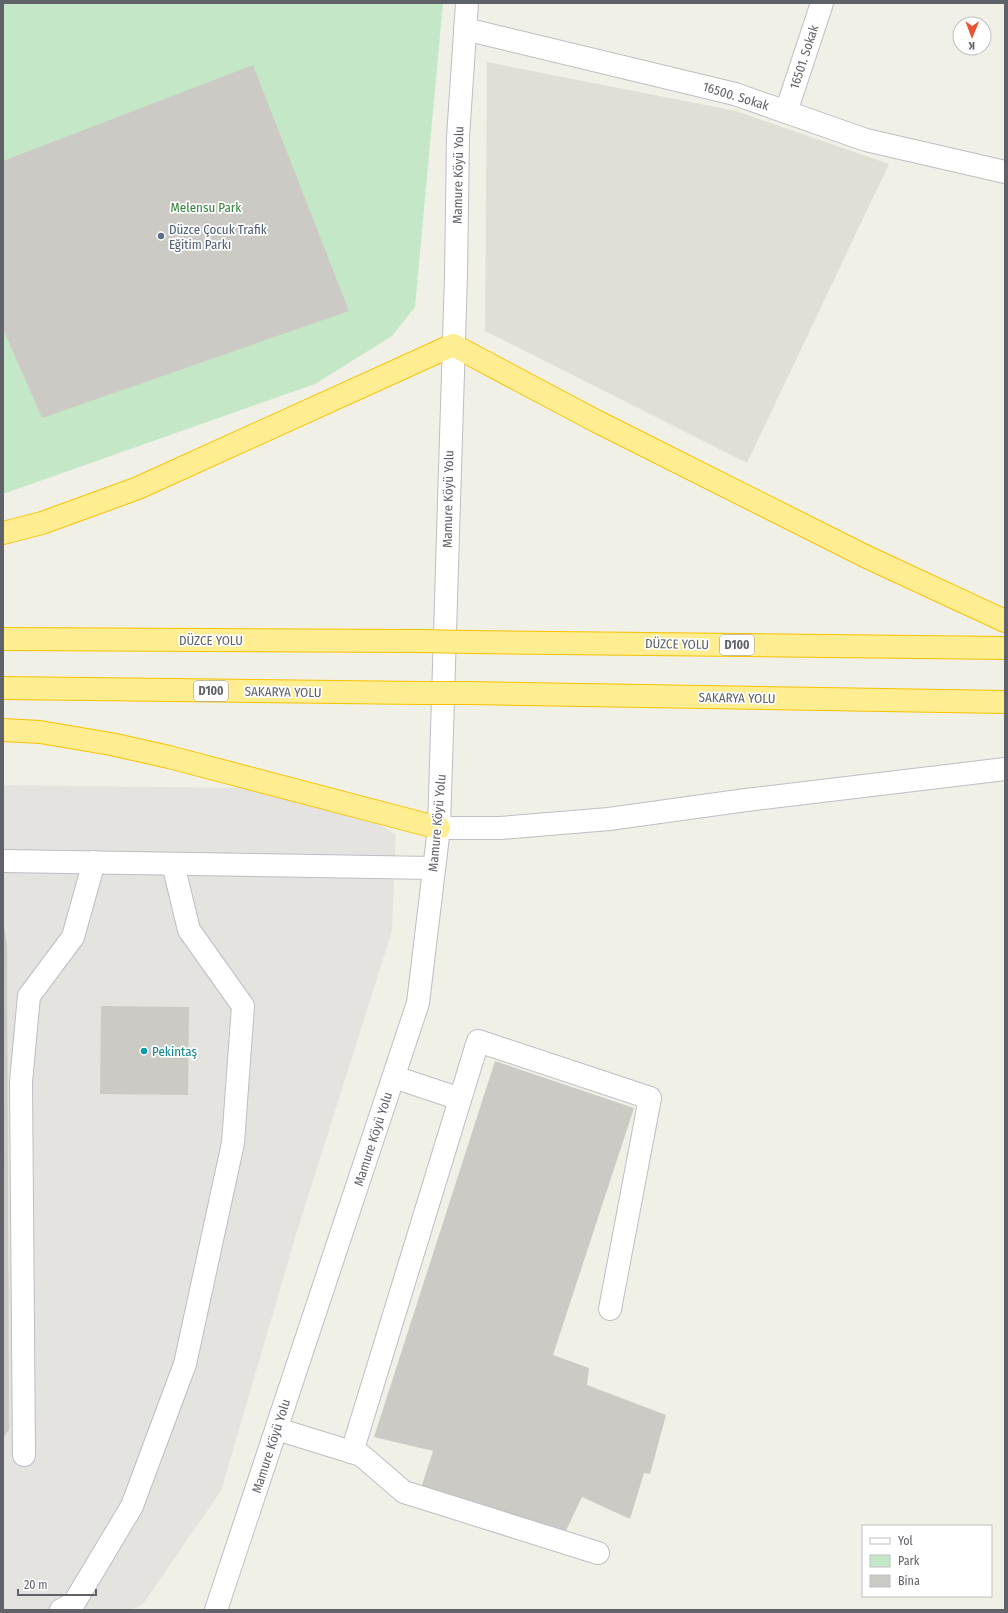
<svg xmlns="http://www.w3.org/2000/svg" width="1008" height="1613" viewBox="0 0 1008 1613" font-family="'Fira Sans Condensed',sans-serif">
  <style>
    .industrial { fill: #e5e3df }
    .education { fill: #e1dfd5 }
    .green { fill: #c4e8c7 }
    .building { fill: #cccac4 }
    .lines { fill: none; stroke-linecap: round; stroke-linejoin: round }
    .minor-casing { stroke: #bcbec3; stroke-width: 24 }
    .highway-casing { stroke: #f8c200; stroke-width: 24 }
    .minor { stroke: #fff; stroke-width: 22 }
    .highway { stroke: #feed91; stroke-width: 22 }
    .highway-bridge-casing { stroke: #f8c200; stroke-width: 24; stroke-linecap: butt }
    .highway-bridge { stroke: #feed91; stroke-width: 22 }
    .service-dot { fill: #5c6f8a; stroke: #fff; stroke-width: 1.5 }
    .culture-dot { fill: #0f9aa8; stroke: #fff; stroke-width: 1.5 }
    .labels { text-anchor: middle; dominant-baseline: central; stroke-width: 3.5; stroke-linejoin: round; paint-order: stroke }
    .shield { fill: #fff; stroke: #8f9195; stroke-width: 1 }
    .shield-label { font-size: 12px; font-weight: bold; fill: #5f6268 }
    .street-label { font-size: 13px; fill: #5f6268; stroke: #fff }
    .park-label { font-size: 13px; fill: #33823e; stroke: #fff }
    .service-label { font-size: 13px; fill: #4e5e75; stroke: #fff; text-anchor: start }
    .culture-label { font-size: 13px; fill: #0d838f; stroke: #fff; text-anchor: start }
  </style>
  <rect width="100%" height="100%" fill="#f1f0e7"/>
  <polygon class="industrial" points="3,785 312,789 396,834 392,931 298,1228 221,1491 143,1604 131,1610 3,1610"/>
  <polygon class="education" points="487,62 736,111 889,164 747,463 485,331"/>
  <polygon class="green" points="3,3 443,3 415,307 392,336 315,384 3,494"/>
  <g class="building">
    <polygon points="253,65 349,311 42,418 3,329 3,161"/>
    <polygon points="3,921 7,944 9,1430 3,1438"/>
    <polygon points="101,1006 189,1007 188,1095 100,1094"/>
    <polygon points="495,1061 634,1108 553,1355 589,1368 587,1385 666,1415 650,1474 644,1473 630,1519 582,1497 563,1537 421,1488 433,1451 374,1437"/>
  </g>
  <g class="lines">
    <g class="minor-casing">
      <g id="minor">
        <polyline points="465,29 735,94 866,140 1005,172"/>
        <polyline points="786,112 822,3"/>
        <polyline points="439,828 500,828 609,819 746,800 1005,769"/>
        <polyline points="3,861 433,868"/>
        <polyline points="394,1077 460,1099"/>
        <polyline points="277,1429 361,1455 404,1492 598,1553"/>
        <polyline points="352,1452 478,1041 650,1098 610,1309"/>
        <polyline points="24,1455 21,1082 29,996 73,937 94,862"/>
        <polyline points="61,1610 74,1603 132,1506 185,1364 233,1143 243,1006 189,930 173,864"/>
        <polyline points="216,1610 418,1003 439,828 456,275 458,137 467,3"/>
      </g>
    </g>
    <g class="highway-casing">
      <g id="highway">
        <polyline points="3,533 42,523 138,488 453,345 596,421 867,557 1005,621"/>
        <polyline points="3,639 420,641"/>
        <polyline points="469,642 1005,648"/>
        <polyline points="3,688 420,693"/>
        <polyline points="469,693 1005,702"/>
        <polyline points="3,730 40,732 111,744 169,757 439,828"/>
      </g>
    </g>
    <use href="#minor" class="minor"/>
    <use href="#highway" class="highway"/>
    <g class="highway-bridge-casing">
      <g id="highway-bridge">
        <polyline points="420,641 469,642"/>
        <polyline points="420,693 469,693"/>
      </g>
    </g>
    <use href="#highway-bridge" class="highway-bridge"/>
  </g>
  <circle class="service-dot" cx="161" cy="236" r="4"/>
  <circle class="culture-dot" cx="144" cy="1051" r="4"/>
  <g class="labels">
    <g class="shield">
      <rect x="720" y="635" width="34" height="20" rx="3"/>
      <rect x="194" y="681" width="34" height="20" rx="3"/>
    </g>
    <g class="shield-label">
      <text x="737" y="645">D100</text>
      <text x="211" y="691">D100</text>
    </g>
    <g class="street-label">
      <text transform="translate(804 57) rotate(-72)">16501. Sokak</text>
      <text transform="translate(736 96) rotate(17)">16500. Sokak</text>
      <text transform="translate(458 175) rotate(-89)">Mamure Köyü Yolu</text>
      <text transform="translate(448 499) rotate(-89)">Mamure Köyü Yolu</text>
      <text x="211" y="640">DÜZCE YOLU</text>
      <text transform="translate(677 644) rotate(1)">DÜZCE YOLU</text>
      <text transform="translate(283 692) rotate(1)">SAKARYA YOLU</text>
      <text transform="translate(737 698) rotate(1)">SAKARYA YOLU</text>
      <text transform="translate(437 823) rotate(-85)">Mamure Köyü Yolu</text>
      <text transform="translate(373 1139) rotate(-72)">Mamure Köyü Yolu</text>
      <text transform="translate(271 1446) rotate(-72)">Mamure Köyü Yolu</text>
    </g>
    <g class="park-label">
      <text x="206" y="207">Melensu Park</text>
    </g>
    <g class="service-label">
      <text x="169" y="229">Düzce Çocuk Trafik<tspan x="169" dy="15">Eğitim Parkı</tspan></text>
    </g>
    <g class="culture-label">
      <text x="152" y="1051">Pekintaş</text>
    </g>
  </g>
  <rect width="1008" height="1613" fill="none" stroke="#5f6268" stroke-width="8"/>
  <rect x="862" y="1525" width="130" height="72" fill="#ffffff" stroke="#bfc0c3"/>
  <rect x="870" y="1538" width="20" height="6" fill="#ffffff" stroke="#bfc0c3"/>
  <text x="898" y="1545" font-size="12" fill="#5f6268">Yol</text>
  <rect x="870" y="1555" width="20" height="12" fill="#c4e8c7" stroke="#bfc0c3"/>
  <text x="898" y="1565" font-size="12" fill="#5f6268">Park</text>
  <rect x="870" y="1575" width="20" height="12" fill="#cccac4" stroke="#bfc0c3"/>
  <text x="898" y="1585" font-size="12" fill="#5f6268">Bina</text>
  <g transform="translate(972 36) rotate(181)"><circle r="19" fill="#ffffff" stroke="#bfc0c3"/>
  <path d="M0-3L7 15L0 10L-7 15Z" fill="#ec5232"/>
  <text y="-6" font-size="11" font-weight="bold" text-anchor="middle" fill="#5f6268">K</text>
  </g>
  <path d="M18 1589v6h78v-6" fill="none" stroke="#5f6268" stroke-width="2"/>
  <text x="24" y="1589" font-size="12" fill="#5f6268" stroke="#ffffff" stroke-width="3" paint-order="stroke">20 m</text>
</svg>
